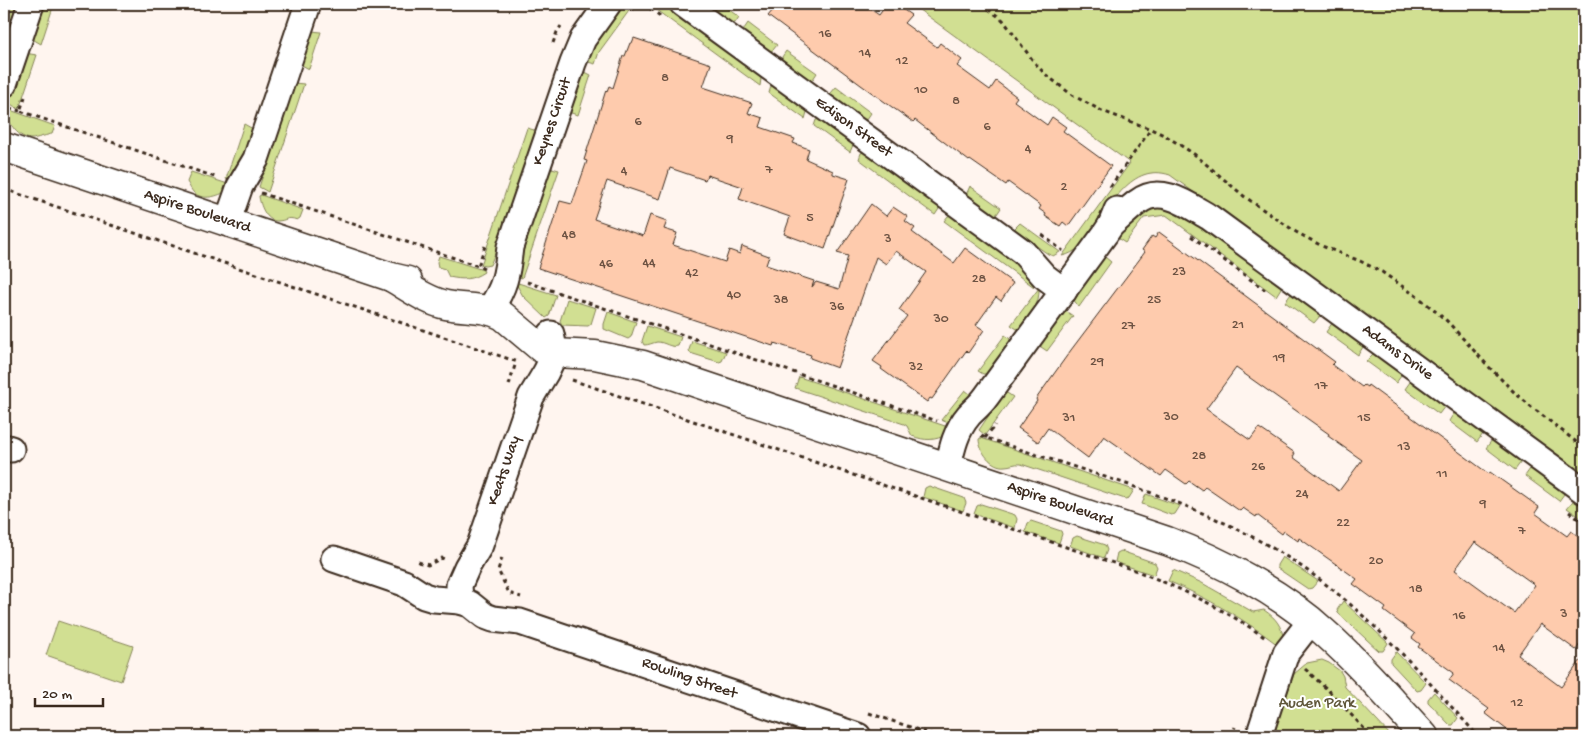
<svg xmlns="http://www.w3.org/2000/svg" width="1588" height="740" viewBox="0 0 1588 740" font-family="'Gochi Hand',sans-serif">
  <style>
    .green { fill: #d1df92; stroke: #868458 }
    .building { fill: #fecbad; stroke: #3b2a1e; fill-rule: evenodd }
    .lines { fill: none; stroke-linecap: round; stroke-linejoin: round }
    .minor-casing { stroke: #3b2a1e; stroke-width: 29 }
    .tertiary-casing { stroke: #3b2a1e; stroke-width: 31 }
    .path { stroke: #3b2a1e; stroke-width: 3; stroke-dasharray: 4 4; stroke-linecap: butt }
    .minor { stroke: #fff; stroke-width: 25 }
    .tertiary { stroke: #fff; stroke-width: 28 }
    .labels { text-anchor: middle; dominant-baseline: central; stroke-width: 4; stroke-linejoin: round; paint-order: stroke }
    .number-label { font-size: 14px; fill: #6c5242 }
    .street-label { font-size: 16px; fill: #3b2a1e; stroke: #fff }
    .park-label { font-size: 16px; fill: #60573b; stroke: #fff }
  </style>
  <rect width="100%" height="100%" fill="#fff5ef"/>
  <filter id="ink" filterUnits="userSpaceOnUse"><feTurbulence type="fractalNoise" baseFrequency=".02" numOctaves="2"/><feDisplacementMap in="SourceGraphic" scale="10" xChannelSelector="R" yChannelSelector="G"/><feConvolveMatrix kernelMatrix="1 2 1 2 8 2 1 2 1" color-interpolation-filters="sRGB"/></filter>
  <g filter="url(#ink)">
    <g class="green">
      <polygon points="4,4 21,4 4,54"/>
      <polygon points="41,4 54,4 41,44 29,37"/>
      <polygon points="623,4 634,4 599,52 595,64 588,62 587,58 590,50"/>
      <polygon points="648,4 662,4 760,75 761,79 760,86"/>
      <polygon points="706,4 721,4 739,17 735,23 730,23"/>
      <path d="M911,4H1584V475L1170,175C1131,162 1111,206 1091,232C1083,243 1077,253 1062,256L1130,163Z"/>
      <polygon points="748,23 777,45 773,50 769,51 744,33 744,29"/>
      <polygon points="312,31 321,32 309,69 300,64"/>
      <polygon points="786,51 817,73 813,79 808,80 782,61 782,57"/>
      <polygon points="24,53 37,55 19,109 7,102"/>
      <polygon points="585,72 591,75 578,115 571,113 569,110 582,75"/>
      <polygon points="294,83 304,84 268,192 259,187"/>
      <polygon points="774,85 806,108 807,112 805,119 769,93 771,86"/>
      <polygon points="836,87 871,113 867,119 862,120 831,97 831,93"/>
      <path d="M10,110L55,126L52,134C50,134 34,139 32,139C19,139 7,123 7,111Z"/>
      <polygon points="820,119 851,141 853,145 850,152 814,126 816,120"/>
      <polygon points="244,124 253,129 236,179 231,181 226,179"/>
      <polygon points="527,128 534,130 535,132 496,251 490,265 485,266 481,265"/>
      <polygon points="865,151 938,205 939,209 935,215 859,159 861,153"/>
      <polygon points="552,168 559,170 522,278 517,276 516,266 549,170"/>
      <path d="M191,172L228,184L227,191C218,196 204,201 194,193C191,190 189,185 187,182Z"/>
      <polygon points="970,186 1001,208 997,214 993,215 966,195"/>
      <path d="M261,195L303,210L300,218L297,220C287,216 286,221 277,221C266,221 260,205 259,196Z"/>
      <polygon points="1174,206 1282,284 1281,288 1276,296 1166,215 1144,218 1125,243 1119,239 1119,236 1142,208"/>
      <polygon points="952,215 1028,270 1036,279 1034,287 944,221 948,216"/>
      <polygon points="1020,223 1060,252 1053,256 1048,254 1015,231 1015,228"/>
      <path d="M439,256L483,270L484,272C472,280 463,280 449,277L445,269L438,267L437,262Z"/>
      <polygon points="1105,257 1111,262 1079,307 1073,299 1102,258"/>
      <polygon points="515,282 556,295 549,316 546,318 523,296"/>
      <path d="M1039,288C1040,305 1030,316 1021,328L1017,329L1011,325Z"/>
      <polygon points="1295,293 1319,311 1320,316 1314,323 1285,302 1291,294"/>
      <polygon points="567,299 596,308 591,324 588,326 562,325 560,321"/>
      <polygon points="608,312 636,322 631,337 628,339 604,329 604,324"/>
      <polygon points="1064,312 1067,312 1073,316 1047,351 1041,347 1040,344"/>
      <polygon points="1333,322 1362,343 1363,347 1358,355 1326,332"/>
      <path d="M647,326L681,337L678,346C670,348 665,342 657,342C652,343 649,345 644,345L642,341Z"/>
      <polygon points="1005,335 1010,339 1010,343 987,374 983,374 978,371"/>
      <polygon points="692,341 726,352 722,361 719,362 690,353 689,350"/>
      <polygon points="1375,352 1401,371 1401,376 1396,383 1366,361"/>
      <path d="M799,377L948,427V434C935,441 925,441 912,436L907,426L904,424L795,388Z"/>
      <polygon points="1414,381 1444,403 1445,406 1439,414 1405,389 1410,382"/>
      <polygon points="965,390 970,394 970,397 951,424 941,420"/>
      <polygon points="1004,393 1007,393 1013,397 985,435 979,430 981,427"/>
      <polygon points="1454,413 1458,413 1482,430 1483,434 1477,442 1449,421"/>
      <path d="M981,438L1134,490L1129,498L1125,499L1021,464C1014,463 1011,466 1005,466C992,468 979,451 979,439Z"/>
      <polygon points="1492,440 1496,440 1521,458 1521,462 1515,470 1486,448"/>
      <polygon points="1534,468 1563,490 1564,494 1559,501 1525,476 1530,469"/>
      <polygon points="929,486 964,498 966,503 963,511 923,497 925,488"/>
      <polygon points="1146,494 1180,506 1175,514 1171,515 1142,504"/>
      <polygon points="1578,500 1584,505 1584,520 1567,508 1573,501"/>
      <polygon points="981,504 1015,515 1017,519 1015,528 974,514 977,506"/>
      <polygon points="1031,521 1061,531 1062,534 1059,543 1025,532 1028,523"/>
      <polygon points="1077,536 1105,545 1107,550 1104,558 1070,546 1073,538"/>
      <polygon points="1121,551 1155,563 1157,567 1154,575 1115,562 1117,553"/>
      <polygon points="1282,557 1318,581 1312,588 1308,589 1277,568 1277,565"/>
      <path d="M1173,570L1202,583L1253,612L1264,610C1276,618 1282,626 1284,641L1278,645C1244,619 1208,598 1168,581Z"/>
      <polygon points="1343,601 1388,643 1383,651 1379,651 1338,613 1337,610"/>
      <polygon points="58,621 133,646 121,681 46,655"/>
      <polygon points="1396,652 1426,683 1421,690 1417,691 1391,663 1391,659"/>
      <polygon points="1322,660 1329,663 1340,671 1343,676 1345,687 1391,736 1272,736 1294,674 1307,663"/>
      <polygon points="1434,692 1458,718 1453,725 1450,725 1428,702 1428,699"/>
    </g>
    <g class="building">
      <polygon points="778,4 863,4 879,15 887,4 895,4 911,15 904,23 937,47 940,43 962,60 957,66 990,90 996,81 1017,97 1014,101 1047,125 1052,117 1066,127 1063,131 1111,166 1068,226 1063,222 1060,226 1045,216 1046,214 1039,209 1041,206 1008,182 1006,185 970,160 969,161 915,120 913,122 861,85 768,16"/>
      <polygon points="634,38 711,64 703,87 752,103 748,113 763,118 760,127 795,139 793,143 809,149 806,159 833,171 833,174 849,179 825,249 784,234 790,217 739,199 743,187 707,175 705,180 670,168 660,199 607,181 594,219 643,236 650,215 667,221 664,229 677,233 673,245 725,262 729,250 740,254 742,246 769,256 766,265 814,281 812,287 816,282 839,289 848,256 837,253 871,204 886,216 893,207 908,217 905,221 915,228 912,232 954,263 965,248 1013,283 1001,301 996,297 976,325 984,330 968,353 966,351 932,399 930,398 927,402 881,369 882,367 873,361 907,316 899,310 926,272 896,251 886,264 876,257 837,368 810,358 811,355 774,343 773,346 538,268 560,201 572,204 587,161 584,160 606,90 607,91 609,86 613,88 623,56 625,56 630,43 632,43"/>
      <path d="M1159,232L1335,362L1332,365L1362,387L1364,385L1367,387L1368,385L1489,474L1490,472L1539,507L1535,513L1567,536L1571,531L1584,540V638L1576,650L1540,624L1518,655L1561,687L1584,656V736H1515L1485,713L1489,709L1449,680L1454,673L1418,647L1420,644L1412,638L1415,634L1384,611L1386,608L1353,584L1357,579L1299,538L1298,541L1284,531L1282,534L1257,515L1256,517L1243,508L1240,511L1205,487L1202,490L1189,481L1186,484L1166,470L1161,476L1104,436L1088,458L1048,428L1038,442L1018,428L1037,401L1036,399L1071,350L1145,252L1142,250L1152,236L1155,238ZM1236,368L1329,434L1328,436L1362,460L1339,491L1293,457L1295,453L1259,428L1250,440L1206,409ZM1475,542L1535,585L1514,613L1455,570Z"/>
    </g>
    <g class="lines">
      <g class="minor-casing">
        <g id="minor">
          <polyline points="683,4 1023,252 1044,276 1064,291"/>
          <polyline points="4,84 31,4"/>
          <polyline points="227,223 240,186 256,159 308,4"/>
          <path d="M1111,225C1120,218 1128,209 1138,202C1161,184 1188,205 1209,217L1584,491"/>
          <path d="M489,310C505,288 507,274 510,247L573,63L583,39L608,4"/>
          <polyline points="4,447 11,449"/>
          <path d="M948,467C952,448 956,430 969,415C975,409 981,404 986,397L1105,234L1111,225L1117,210"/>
          <polyline points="334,559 404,583 424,596 434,599 460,601 470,604 485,616 493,619 520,622 858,736"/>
          <polyline points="460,601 459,585 467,567 480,545 531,397 546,372 555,353 551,334"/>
          <polyline points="1259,736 1286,653 1311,621"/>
        </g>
      </g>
      <g class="tertiary-casing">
        <g id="tertiary">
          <polyline points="4,147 391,277 408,281"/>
          <path d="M391,277C408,287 427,301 446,305C466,309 485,306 503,316L541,348L555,353L595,355L643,365L1167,541C1219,560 1283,594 1324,632C1360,664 1392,701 1424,736"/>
        </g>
      </g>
      <g class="path">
        <polyline points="644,4 663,18"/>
        <polyline points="982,4 1003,20 1034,62 1045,74 1072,95 1102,111 1151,129 1166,136 1194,154 1245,197 1296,232 1322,246 1360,261 1382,272 1422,300 1447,321 1489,367 1516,394 1533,408 1584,448"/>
        <polyline points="631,11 637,4"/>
        <polyline points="553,43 557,32 561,26"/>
        <polyline points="25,97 20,111 218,178"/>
        <polyline points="9,108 20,111"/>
        <polyline points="1110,187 1151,129"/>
        <polyline points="4,189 518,362"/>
        <polyline points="261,193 478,266"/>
        <polyline points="1042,235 1063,251"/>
        <polyline points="1191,236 1265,290"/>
        <polyline points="484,269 478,266 485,246"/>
        <polyline points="527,282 937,421"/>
        <path d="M572,380L1137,571C1182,589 1227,610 1267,639"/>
        <polyline points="509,385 516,362"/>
        <path d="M981,436C1091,475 1208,501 1305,569C1371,615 1424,677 1478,736"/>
        <polyline points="985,438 995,425"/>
        <polyline points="1569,512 1584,523"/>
        <polyline points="502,558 498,570 509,593 521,597"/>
        <polyline points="418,562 428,565 442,558 444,559"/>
        <polyline points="1305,669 1329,691 1371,736"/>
        <polyline points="869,713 936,736"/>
        <polyline points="1232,736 1235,727"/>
      </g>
      <use href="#minor" class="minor"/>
      <use href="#tertiary" class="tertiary"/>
    </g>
  </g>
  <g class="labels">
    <g class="number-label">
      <text x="825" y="34">16</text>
      <text x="865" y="53">14</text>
      <text x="902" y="61">12</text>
      <text x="665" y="78">8</text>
      <text x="921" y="90">10</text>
      <text x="956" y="101">8</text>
      <text x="638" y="122">6</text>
      <text x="987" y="127">6</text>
      <text x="730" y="139">9</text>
      <text x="1028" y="149">4</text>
      <text x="769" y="170">7</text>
      <text x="624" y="171">4</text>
      <text x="1064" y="187">2</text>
      <text x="810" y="218">5</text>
      <text x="569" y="235">48</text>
      <text x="888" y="239">3</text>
      <text x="649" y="263">44</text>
      <text x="606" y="264">46</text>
      <text x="1179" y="272">23</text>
      <text x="692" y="273">42</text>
      <text x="979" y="279">28</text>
      <text x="734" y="295">40</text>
      <text x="781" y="300">38</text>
      <text x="1154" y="300">25</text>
      <text x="837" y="307">36</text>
      <text x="941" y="319">30</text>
      <text x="1238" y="325">21</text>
      <text x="1128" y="326">27</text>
      <text x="1279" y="358">19</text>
      <text x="1097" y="362">29</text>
      <text x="916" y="367">32</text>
      <text x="1321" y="386">17</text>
      <text x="1171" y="417">30</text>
      <text x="1069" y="418">31</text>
      <text x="1364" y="418">15</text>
      <text x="1404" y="447">13</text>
      <text x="1199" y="456">28</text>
      <text x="1258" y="467">26</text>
      <text x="1442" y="474">11</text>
      <text x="1302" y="494">24</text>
      <text x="1483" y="504">9</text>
      <text x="1343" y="523">22</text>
      <text x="1522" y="531">7</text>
      <text x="1376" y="561">20</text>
      <text x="1416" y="589">18</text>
      <text x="1564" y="614">3</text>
      <text x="1459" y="616">16</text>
      <text x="1499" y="648">14</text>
      <text x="1517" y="703">12</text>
    </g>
    <g class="street-label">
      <text transform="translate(553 122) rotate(-71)">Keynes Circuit</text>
      <text transform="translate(853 128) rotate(36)">Edison Street</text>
      <text transform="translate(197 212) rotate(18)">Aspire Boulevard</text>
      <text transform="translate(1397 353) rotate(36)">Adams Drive</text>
      <text transform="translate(505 471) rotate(-71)">Keats Way</text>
      <text transform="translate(1060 505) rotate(19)">Aspire Boulevard</text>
      <text transform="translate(689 679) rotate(19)">Rowling Street</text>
    </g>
    <g class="park-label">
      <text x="1317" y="704">Auden Park</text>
    </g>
  </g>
  <rect width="1588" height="740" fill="none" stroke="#fff" stroke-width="20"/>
  <rect x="10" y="10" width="1568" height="720" fill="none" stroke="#3b2a1e" stroke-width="2" filter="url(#ink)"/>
  <path d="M35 698v8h68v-8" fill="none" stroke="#3b2a1e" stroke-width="2.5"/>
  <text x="42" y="698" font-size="15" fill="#3b2a1e" stroke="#ffffff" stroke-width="4" paint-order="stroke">20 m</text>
</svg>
